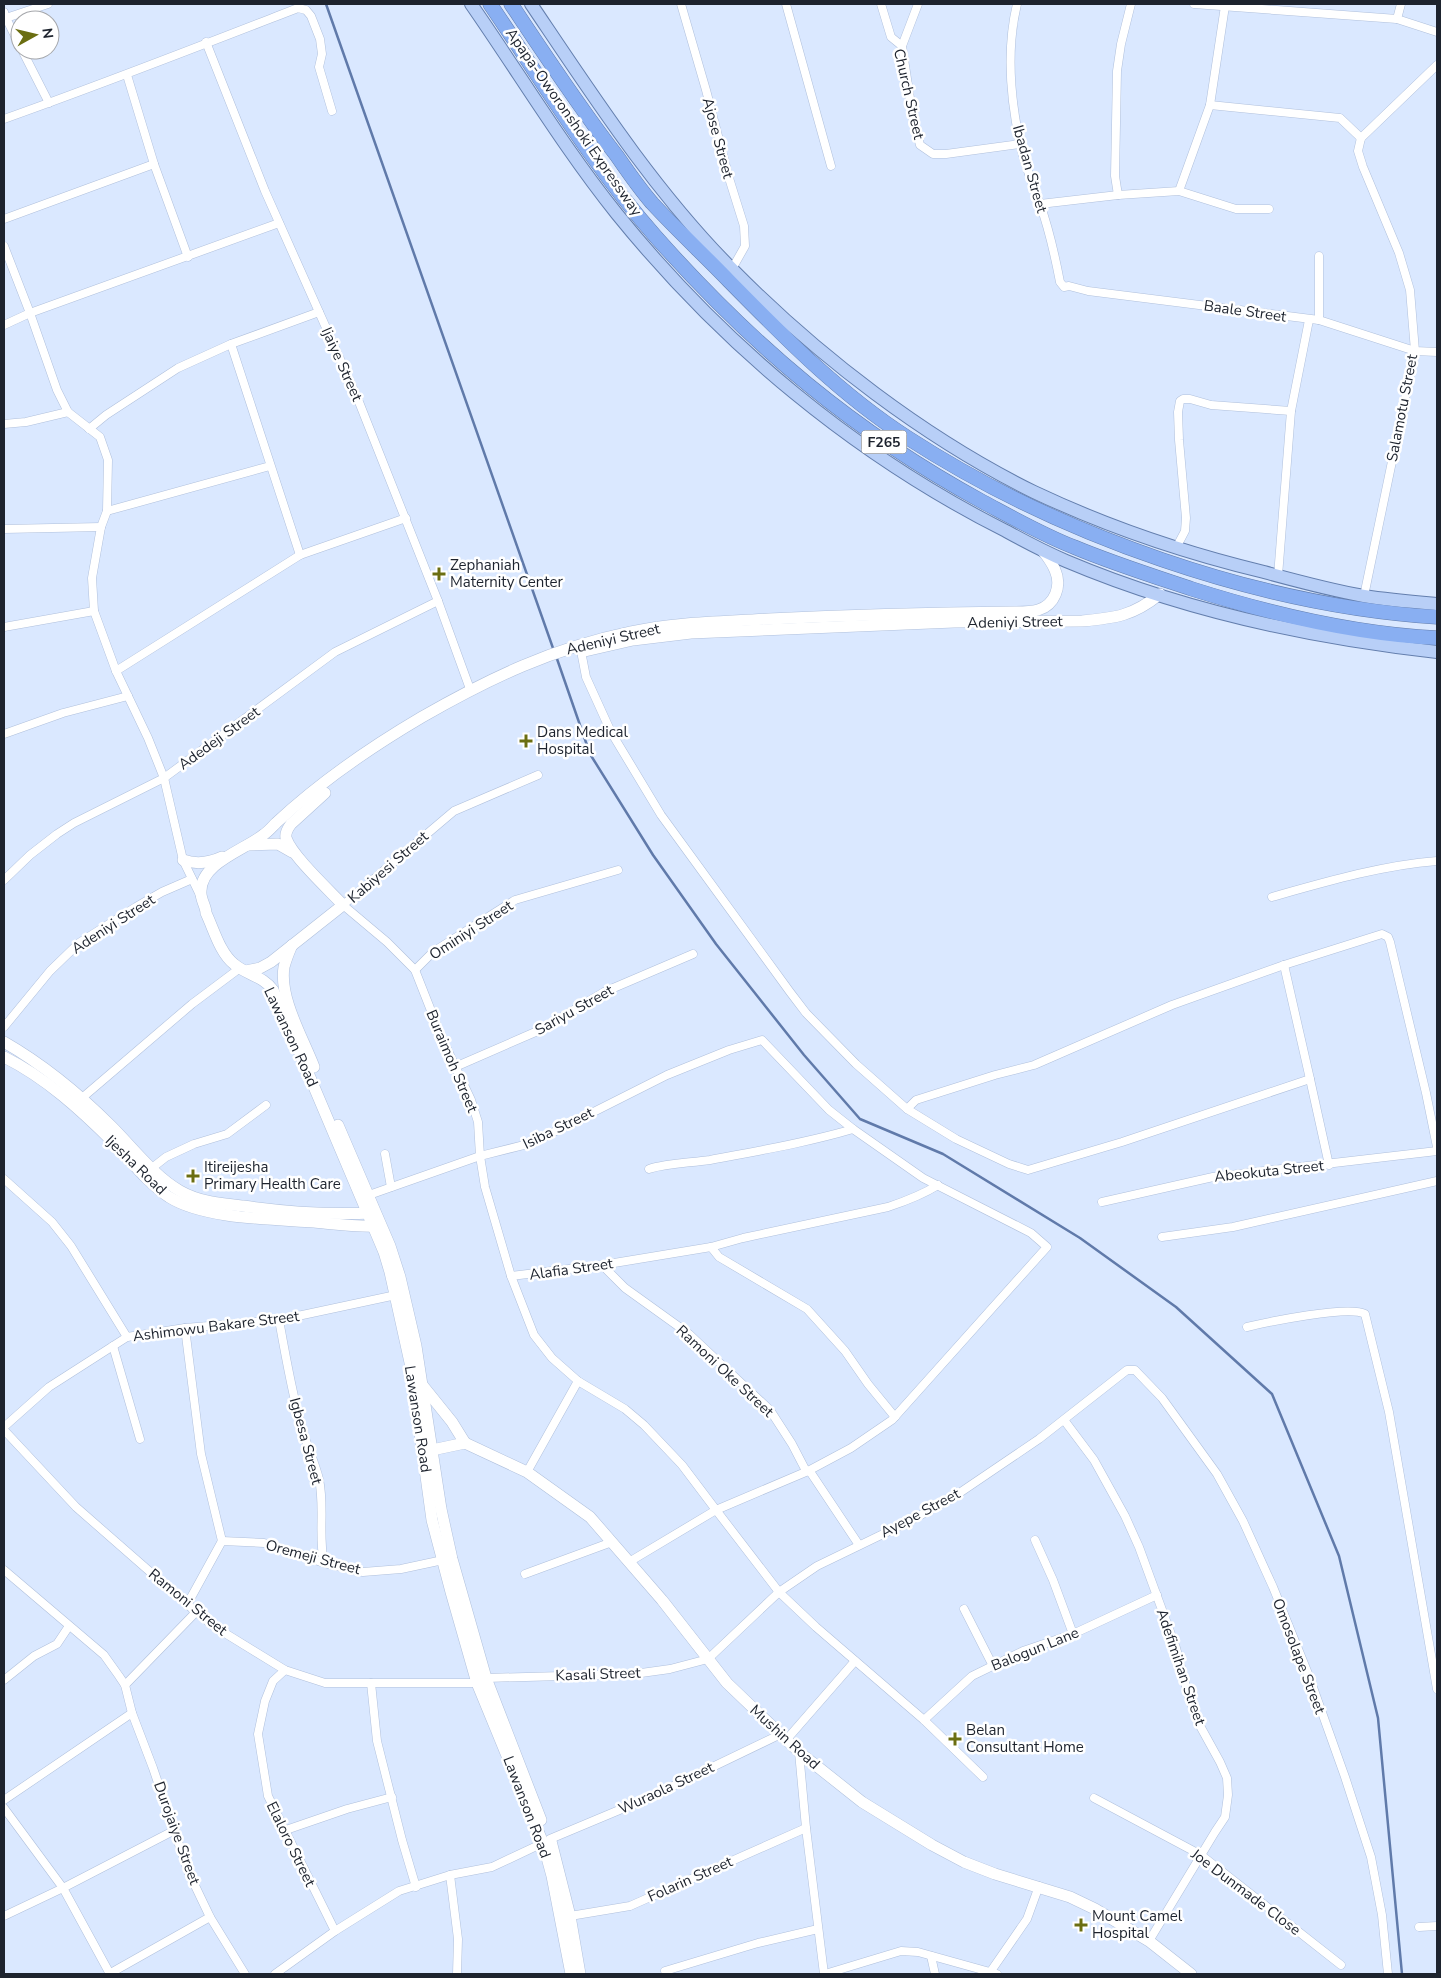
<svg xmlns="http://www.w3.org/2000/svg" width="1441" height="1978" viewBox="0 0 1441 1978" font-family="'Nunito Sans',sans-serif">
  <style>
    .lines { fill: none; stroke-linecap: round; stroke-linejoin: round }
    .stream { stroke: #607aaa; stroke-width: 2.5 }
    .street-casing { stroke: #b0c0dc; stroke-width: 9 }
    .secondary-casing { stroke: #b0c0dc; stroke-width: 12 }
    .primary-casing { stroke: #637ead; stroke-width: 14 }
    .highway-casing { stroke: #637ead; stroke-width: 15 }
    .street { stroke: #fff; stroke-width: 8 }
    .secondary { stroke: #fff; stroke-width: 11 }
    .primary { stroke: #b8cff7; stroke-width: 12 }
    .highway { stroke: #89aff2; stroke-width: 14 }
    .poi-dot { fill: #6b6e11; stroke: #fff; stroke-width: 2 }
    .labels { text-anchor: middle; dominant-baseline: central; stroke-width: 5; stroke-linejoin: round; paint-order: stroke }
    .shield { fill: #fff; stroke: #61656d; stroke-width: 1 }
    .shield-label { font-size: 14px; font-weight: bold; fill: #1d232e }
    .street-label { font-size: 15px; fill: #1d232e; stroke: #fff }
    .poi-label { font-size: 15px; fill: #1d232e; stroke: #fff; text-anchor: start }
  </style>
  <rect width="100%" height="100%" fill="#dae8ff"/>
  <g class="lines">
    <g class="stream">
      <polyline points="326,4 554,651"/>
      <polyline points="556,656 590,754 653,855 716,944 804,1055 860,1119 943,1154 1080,1238 1176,1307 1272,1394 1339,1556 1378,1718 1402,1974"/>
    </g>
    <g class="street-casing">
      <g id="street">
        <polyline points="681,4 706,90 729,178 744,226 745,246 732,269"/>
        <polyline points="786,4 831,166"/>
        <polyline points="881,4 891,37 902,46 913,118 920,145 933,154 946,154 1020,144"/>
        <path d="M1017,4C1006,50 1010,97 1020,143C1024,164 1033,184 1040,204C1049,229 1055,256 1060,282L1064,287L1069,286L1088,291L1319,320L1415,351L1437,352"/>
        <polyline points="1194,4 1397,19 1437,32"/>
        <polyline points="4,12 6,18 48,4"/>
        <polyline points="6,18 20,46"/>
        <polyline points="1397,19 1401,4"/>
        <polyline points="206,42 265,191 357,397 438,601 470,689"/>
        <polyline points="902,46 918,4"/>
        <polyline points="22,50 49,103"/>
        <polyline points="127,75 154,164 188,257"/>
        <polyline points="1210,105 1340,118 1361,138"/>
        <path d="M4,119C103,84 200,46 298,8L306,10L311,16L320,39L322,54L319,67L332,111"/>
        <polyline points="1361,138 1358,151 1363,167 1399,253 1410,290 1415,351 1364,596"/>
        <polyline points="1361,138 1437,65"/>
        <polyline points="1179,191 1210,105 1225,6"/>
        <polyline points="1118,195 1115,176 1117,71 1121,44 1131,4"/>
        <polyline points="1040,204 1118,195 1179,191 1236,209 1269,209"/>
        <polyline points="4,219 154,164"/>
        <polyline points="4,246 30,313 57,390 68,412 100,437 108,460 107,511 101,527 92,578 94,611 116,671 148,738 164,778 183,860 200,895"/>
        <polyline points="1319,320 1319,256"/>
        <polyline points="4,325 30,313 279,223"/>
        <polyline points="231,344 300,555"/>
        <polyline points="4,424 26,422 68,412"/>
        <polyline points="89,429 106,415 178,368 231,344 319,312"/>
        <polyline points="107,511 270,466"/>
        <polyline points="4,529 101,527"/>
        <polyline points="1176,548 1185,531 1186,518 1179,440 1178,412 1180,401 1183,399 1190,399 1211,405 1291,411"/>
        <polyline points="1278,576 1291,411 1309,320"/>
        <polyline points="4,627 94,611"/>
        <polyline points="581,651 586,677 611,732 661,815 790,992 806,1013 856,1064 907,1109 956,1139 1009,1164 1028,1170 1122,1142 1310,1079 1329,1165"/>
        <polyline points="116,671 300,555 406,518"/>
        <polyline points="4,734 63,713 128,696"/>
        <polyline points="4,880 30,855 57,834 74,823 164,778 335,652 438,601"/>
        <path d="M1272,897C1325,882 1383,865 1437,861"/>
        <polyline points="1284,965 1310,1079"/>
        <polyline points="415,970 433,952 515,900 618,870"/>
        <polyline points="4,1027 50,971 79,943 136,907 162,892 192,879"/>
        <polyline points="455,1067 540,1030 604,992 693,954"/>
        <polyline points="82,1098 192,1004 240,968"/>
        <polyline points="907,1109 916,1100 995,1075 1034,1065 1172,1005 1284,965 1382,934 1388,937 1390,942 1426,1093 1437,1147"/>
        <polyline points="385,1154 391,1187"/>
        <polyline points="152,1168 166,1157 194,1144 227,1134 266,1105"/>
        <path d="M649,1169C668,1163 690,1163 710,1160C757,1151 806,1143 853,1129"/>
        <polyline points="4,1179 52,1222 71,1246 127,1337"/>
        <polyline points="369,1195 480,1156 532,1143 667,1075 729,1050 762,1040 829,1110 853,1129 923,1178 1031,1233 1047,1247 892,1420 851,1448 808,1471 716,1510 779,1592 816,1627 924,1720 983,1777"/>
        <polyline points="1102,1202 1213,1177 1437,1151"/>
        <polyline points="1162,1237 1233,1227 1437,1181"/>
        <polyline points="711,1247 719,1257 807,1309 845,1351 868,1384 895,1417"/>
        <polyline points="602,1265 625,1288 689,1334 770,1410 792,1444 805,1469 811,1473 859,1545"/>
        <polyline points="511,1276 485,1187 480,1156 478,1122 471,1100 441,1036 415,970 387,942 343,905 454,811 538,775"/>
        <path d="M279,1320C286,1357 292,1395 303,1432C308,1448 315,1463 319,1479C325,1508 318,1535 324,1563"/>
        <path d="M1247,1327C1268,1322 1349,1305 1365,1314L1389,1412L1437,1689"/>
        <polyline points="185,1328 201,1454 222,1541"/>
        <polyline points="113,1346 140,1439"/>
        <polyline points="1064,1420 1094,1460 1125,1516 1139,1547 1176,1648 1189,1698 1199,1724 1220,1762 1227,1778 1228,1795 1225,1817 1215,1832 1149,1941"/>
        <polyline points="4,1427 49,1387 127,1337 185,1328 279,1320 396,1295"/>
        <polyline points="4,1430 76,1507 196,1612 215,1627 285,1670 325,1683 477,1683"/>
        <polyline points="527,1472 578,1381"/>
        <polyline points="1035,1540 1053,1580 1073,1634"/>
        <path d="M629,1562L716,1510L682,1465L644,1425L625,1409L578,1381L552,1358L534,1335L511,1276L602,1265L711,1247L743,1238L888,1207C906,1201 922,1195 938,1185"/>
        <polyline points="4,1570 104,1655 119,1676 125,1685 132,1713 153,1768 188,1871 210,1917 245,1974"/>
        <polyline points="525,1574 612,1542"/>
        <polyline points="188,1603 222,1541 264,1543 324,1563 363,1572 401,1569 443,1560"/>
        <polyline points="964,1609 993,1666"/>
        <polyline points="285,1670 273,1681 265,1701 258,1734 268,1796 335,1931"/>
        <polyline points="486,1678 634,1674 670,1669 708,1659 779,1592 817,1566 908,1522 952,1498 1039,1439 1127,1370 1135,1370 1162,1398 1217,1474 1243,1521 1273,1587 1309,1676 1345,1777 1371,1857 1382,1915 1388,1974"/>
        <polyline points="4,1680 34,1656 57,1644 69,1626"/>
        <polyline points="371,1683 377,1741 402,1840 416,1887"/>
        <polyline points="125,1685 196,1612"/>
        <polyline points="924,1720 972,1676 1023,1651 1073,1634 1157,1595"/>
        <polyline points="787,1739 855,1661"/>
        <polyline points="799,1752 806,1828 824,1974"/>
        <polyline points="1094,1798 1201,1855 1341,1965"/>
        <polyline points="4,1800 132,1713"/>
        <polyline points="4,1808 63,1888 110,1974"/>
        <polyline points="283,1831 347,1809 392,1797"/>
        <polyline points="550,1839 648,1798 781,1734"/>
        <polyline points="450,1875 458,1939 457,1974"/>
        <polyline points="4,1916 63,1888 175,1830"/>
        <polyline points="570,1916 630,1906 806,1828"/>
        <polyline points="1419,1927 1437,1926"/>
        <polyline points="931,1956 935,1974"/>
        <polyline points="665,1971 758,1943 818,1929"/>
        <polyline points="991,1971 1027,1919 1039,1886"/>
        <polyline points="109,1974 210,1917"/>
        <polyline points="275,1974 335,1931 399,1891 450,1875 492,1867 543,1843"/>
        <polyline points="825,1974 901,1951 918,1952 997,1974"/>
      </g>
    </g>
    <g class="secondary-casing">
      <g id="secondary">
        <path d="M585,651L633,640L691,633L954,622L1082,621C1115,618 1133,616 1160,594"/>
        <polyline points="248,845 278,844 292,852"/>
        <path d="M183,860C197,865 209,863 222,857"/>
        <path d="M292,945C289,952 286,959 284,967C279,998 303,1038 314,1067"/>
        <path d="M246,971L260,968L271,962L343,905C329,890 292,856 286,838C285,833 288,828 291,824L325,793"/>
        <path d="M4,1042C44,1065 78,1093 111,1126C133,1148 154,1176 180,1191C199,1202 222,1204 243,1206C285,1212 329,1215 372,1213"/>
        <path d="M4,1057C46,1078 81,1110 114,1143C131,1161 148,1183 169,1197C204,1219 272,1219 314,1222C335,1224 357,1227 378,1226"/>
        <polyline points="338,1125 390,1246 400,1277 416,1346 441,1509 452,1559 486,1678 541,1820"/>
        <polyline points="423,1386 452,1422 465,1443"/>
        <polyline points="432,1450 465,1443 527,1472 590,1517 662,1600 727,1683 799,1752 862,1802 932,1845 964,1862 995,1874 1070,1897 1095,1909 1149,1941 1191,1974"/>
        <polyline points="551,1841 570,1916 580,1974"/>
        <path d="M571,1974L552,1876L543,1843L477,1683L451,1592L432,1520L411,1367L390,1272L384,1252L273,990C263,976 247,975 234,964C220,953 214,930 206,913C206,906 200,899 201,891C201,863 244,850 263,835C268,832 272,827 276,823C320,782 371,747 422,717C490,678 553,648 631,632C676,622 723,622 769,619C851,615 932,613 1014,612C1022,612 1031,612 1038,610C1055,605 1062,586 1055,570C1052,563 1047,556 1042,550"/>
      </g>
    </g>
    <g class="primary-casing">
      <g id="primary">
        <path d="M471,4C519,73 564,148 617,214C723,345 855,455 1006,531C1026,542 1045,552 1066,561C1184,611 1310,638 1437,652"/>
        <path d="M531,4C593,96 655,192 733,270C818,356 926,439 1034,492C1108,527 1185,553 1264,572C1297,581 1330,590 1364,596C1388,600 1413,602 1437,604"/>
      </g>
    </g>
    <g class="highway-casing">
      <g id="highway">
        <path d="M490,4C543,82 593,166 656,237C753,346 854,432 983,502C1013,518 1043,535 1074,547C1112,563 1153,576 1192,589C1271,614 1354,634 1437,638"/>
        <path d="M511,4C545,55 579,107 617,156C628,172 639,188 652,203C677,230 704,255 729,281C785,338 841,395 908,438C1058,535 1259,606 1437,617"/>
      </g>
    </g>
    <use href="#street" class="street"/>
    <use href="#secondary" class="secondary"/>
    <use href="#primary" class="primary"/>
    <use href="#highway" class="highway"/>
  </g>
  <g class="poi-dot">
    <path d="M436.5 566.5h5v5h5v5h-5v5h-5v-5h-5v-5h5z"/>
    <path d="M523.5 733.5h5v5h5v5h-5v5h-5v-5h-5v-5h5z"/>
    <path d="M190.5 1168.5h5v5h5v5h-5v5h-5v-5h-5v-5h5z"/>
    <path d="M952.5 1731.5h5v5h5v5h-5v5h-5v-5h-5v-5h5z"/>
    <path d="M1078.5 1917.5h5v5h5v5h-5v5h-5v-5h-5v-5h5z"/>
  </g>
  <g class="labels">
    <rect class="shield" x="861.5" y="430.5" width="45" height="23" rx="4"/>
    <g class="shield-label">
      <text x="884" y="442">F265</text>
    </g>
    <g class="street-label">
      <text transform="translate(909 94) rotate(77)">Church Street</text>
      <text transform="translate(574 122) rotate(55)">Apapa-Oworonshoki Expressway</text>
      <text transform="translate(718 138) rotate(75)">Ajose Street</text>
      <text transform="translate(1030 169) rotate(74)">Ibadan Street</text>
      <text transform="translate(1245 311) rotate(8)">Baale Street</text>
      <text transform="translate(342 364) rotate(66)">Ijaiye Street</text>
      <text transform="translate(1402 408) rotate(-79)">Salamotu Street</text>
      <text transform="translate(1015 622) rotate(-1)">Adeniyi Street</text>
      <text transform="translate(613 639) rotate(-13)">Adeniyi Street</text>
      <text transform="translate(219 738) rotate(-36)">Adedeji Street</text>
      <text transform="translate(388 867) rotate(-41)">Kabiyesi Street</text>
      <text transform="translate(113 924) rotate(-33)">Adeniyi Street</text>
      <text transform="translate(471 930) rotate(-33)">Ominiyi Street</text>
      <text transform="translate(574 1010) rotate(-29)">Sariyu Street</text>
      <text transform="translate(291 1037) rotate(65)">Lawanson Road</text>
      <text transform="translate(452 1061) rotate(67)">Buraimoh Street</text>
      <text transform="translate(558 1128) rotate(-26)">Isiba Street</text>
      <text transform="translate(136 1165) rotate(44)">Ijesha Road</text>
      <text transform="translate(1269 1171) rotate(-6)">Abeokuta Street</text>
      <text transform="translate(571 1269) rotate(-8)">Alafia Street</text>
      <text transform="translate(216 1326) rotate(-7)">Ashimowu Bakare Street</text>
      <text transform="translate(725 1371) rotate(43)">Ramoni Oke Street</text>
      <text transform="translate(418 1419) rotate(81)">Lawanson Road</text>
      <text transform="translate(306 1441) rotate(75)">Igbesa Street</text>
      <text transform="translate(920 1513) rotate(-28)">Ayepe Street</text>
      <text transform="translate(313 1557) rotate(15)">Oremeji Street</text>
      <text transform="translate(188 1602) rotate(39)">Ramoni Street</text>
      <text transform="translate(1035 1649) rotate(-22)">Balogun Lane</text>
      <text transform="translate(1299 1656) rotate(69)">Omosolape Street</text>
      <text transform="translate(1181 1667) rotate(71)">Adefimihan Street</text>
      <text transform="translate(598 1674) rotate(-2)">Kasali Street</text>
      <text transform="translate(785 1737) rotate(42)">Mushin Road</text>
      <text transform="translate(666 1788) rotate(-25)">Wuraola Street</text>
      <text transform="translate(527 1807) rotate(69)">Lawanson Road</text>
      <text transform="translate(177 1833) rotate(70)">Durojaiye Street</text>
      <text transform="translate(291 1844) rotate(64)">Elaloro Street</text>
      <text transform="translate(690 1879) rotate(-24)">Folarin Street</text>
      <text transform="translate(1246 1892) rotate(37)">Joe Dunmade Close</text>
    </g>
    <g class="poi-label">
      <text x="450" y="565">Zephaniah<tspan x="450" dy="17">Maternity Center</tspan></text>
      <text x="537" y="732">Dans Medical<tspan x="537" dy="17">Hospital</tspan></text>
      <text x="204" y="1167">Itireijesha<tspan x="204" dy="17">Primary Health Care</tspan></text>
      <text x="966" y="1730">Belan<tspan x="966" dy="17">Consultant Home</tspan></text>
      <text x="1092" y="1916">Mount Camel<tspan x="1092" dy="17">Hospital</tspan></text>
    </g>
  </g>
  <rect width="1441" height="1978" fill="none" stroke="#1d232e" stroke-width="10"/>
  <g transform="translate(35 35) rotate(82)"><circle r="24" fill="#ffffff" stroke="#a5a7ab"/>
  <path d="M0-4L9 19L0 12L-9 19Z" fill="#6b6e11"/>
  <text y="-8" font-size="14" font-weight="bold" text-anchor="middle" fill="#1d232e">N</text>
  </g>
</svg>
